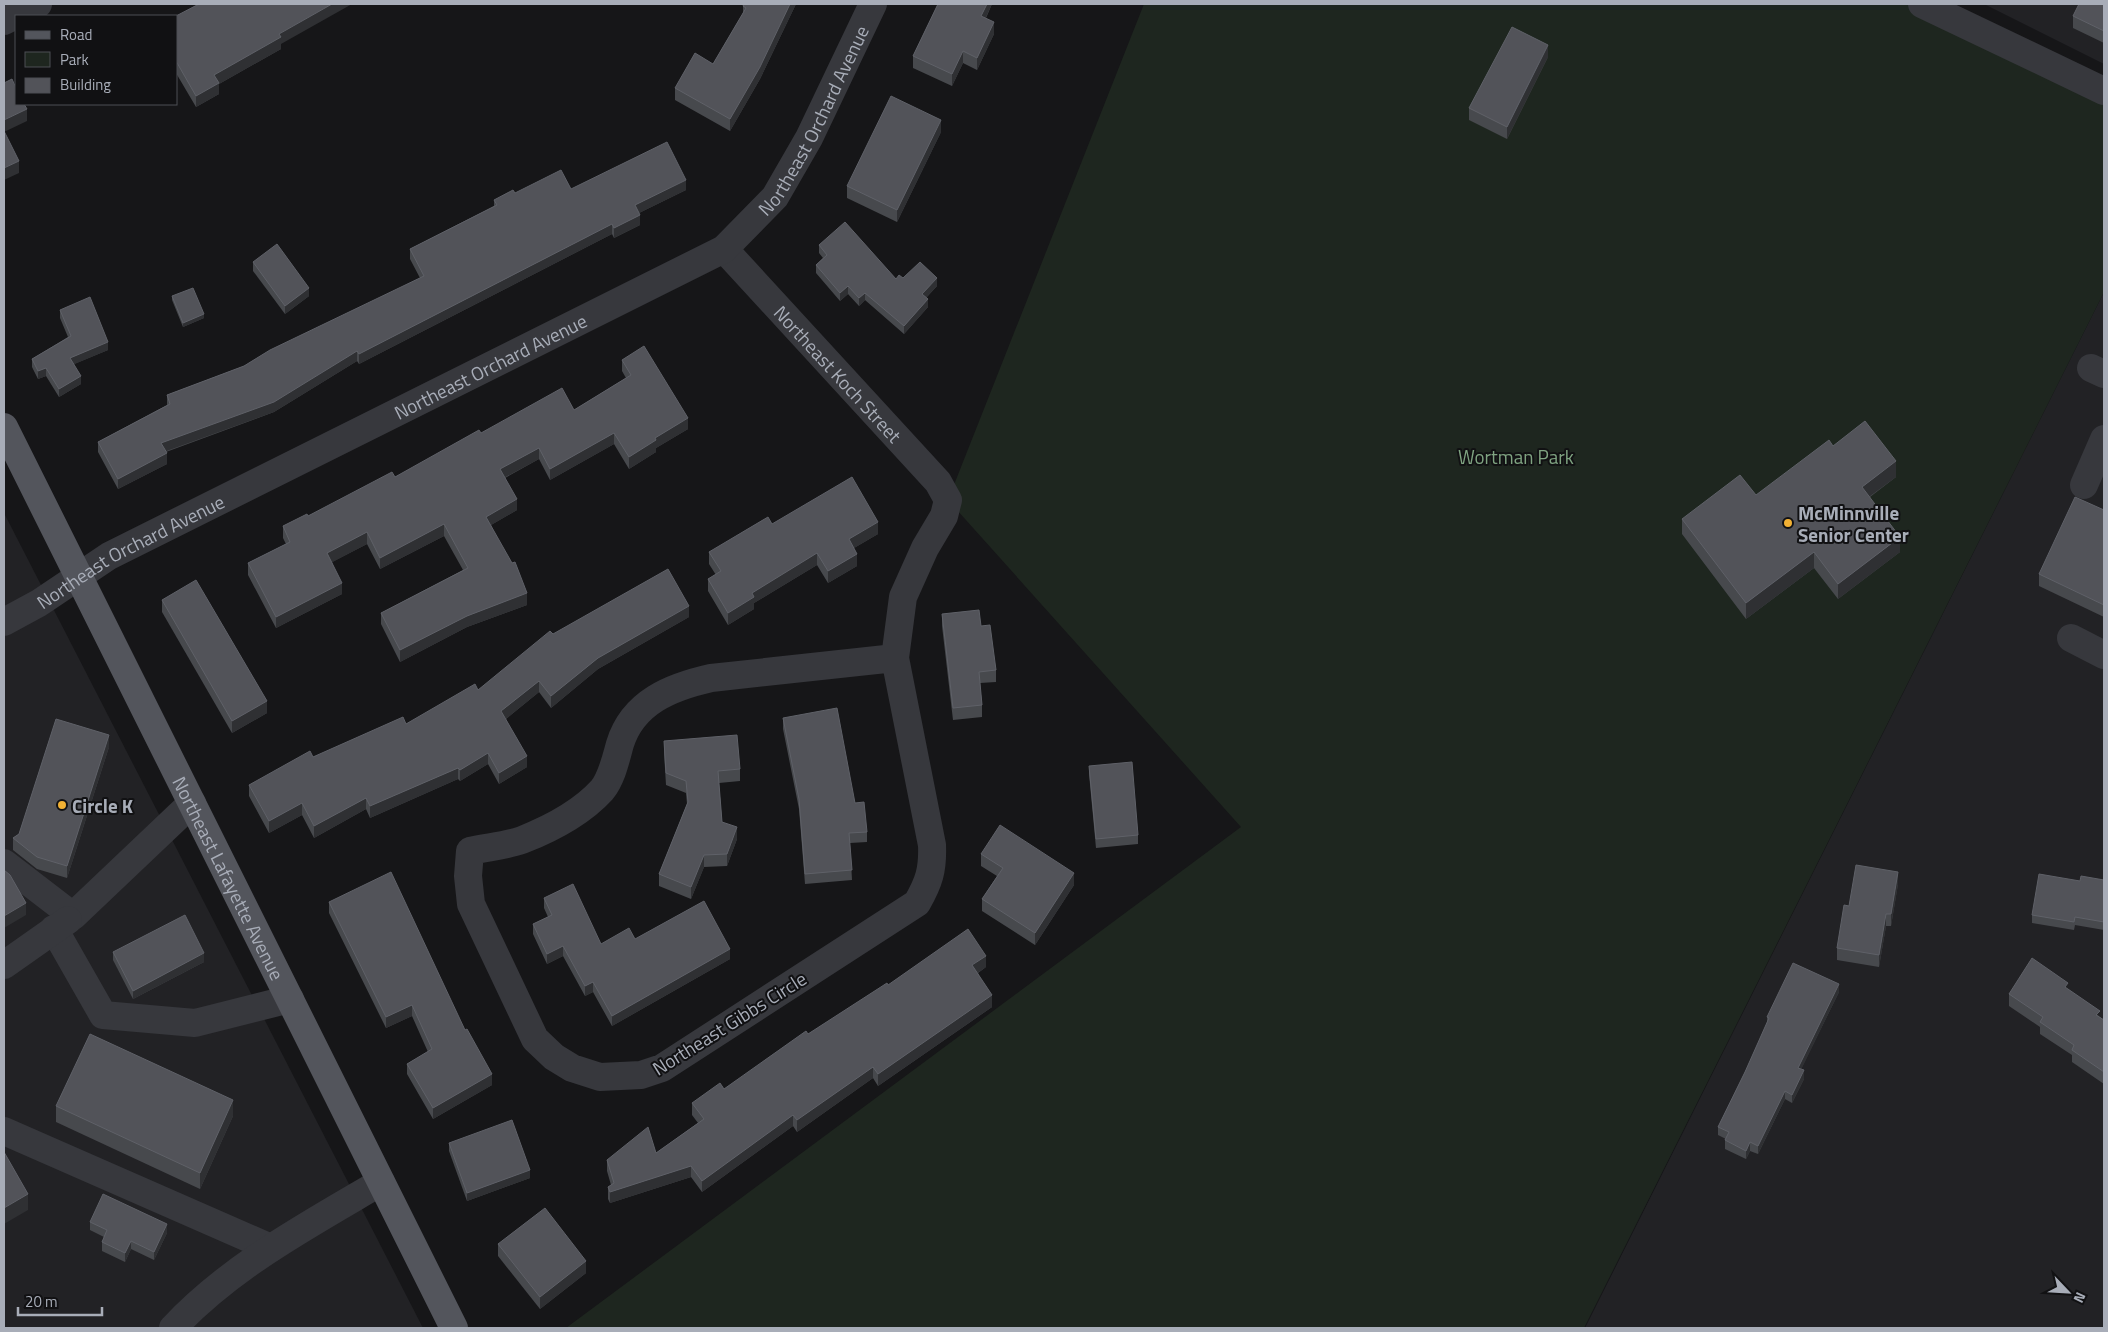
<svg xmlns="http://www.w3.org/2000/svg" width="2108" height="1332" viewBox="0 0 2108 1332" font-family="'Titillium Web',sans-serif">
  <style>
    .built { fill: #222225 }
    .green { fill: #1e261f }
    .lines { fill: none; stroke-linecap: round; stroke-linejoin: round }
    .minor { stroke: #37383d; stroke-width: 28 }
    .major { stroke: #53555c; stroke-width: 28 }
    .wall { fill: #47494d }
    .shaded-wall { fill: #2f3033 }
    .building { fill: #525359; stroke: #5f6168 }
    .poi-dot { fill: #f2b134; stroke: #111113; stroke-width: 2 }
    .labels { text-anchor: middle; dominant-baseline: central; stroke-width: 4; stroke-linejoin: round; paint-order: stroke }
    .street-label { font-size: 19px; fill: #a8adb8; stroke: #111113 }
    .park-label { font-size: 19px; fill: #7fa381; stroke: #111113 }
    .poi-label { font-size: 19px; font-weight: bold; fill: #a8adb8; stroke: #111113; text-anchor: start }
  </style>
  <rect width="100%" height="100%" fill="#161618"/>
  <g class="built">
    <polygon points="1984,4 2104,4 2104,64"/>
    <polygon points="2104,292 2104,1328 1585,1328 2076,348"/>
    <polygon points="4,513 423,1328 4,1328"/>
  </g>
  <polygon class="green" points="1144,4 1923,4 2104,91 2104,292 1584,1328 566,1328 1241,827 948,500"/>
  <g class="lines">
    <g class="minor">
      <polyline points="1922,4 2104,91"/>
      <polyline points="4,21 38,4"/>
      <path id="s1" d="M724,249L938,482L948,500L944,516L925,548L903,597L895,658L932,845C933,870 929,882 917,903L662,1068L641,1075L600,1077L572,1068L554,1057L535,1039L471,904L468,876L470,851C487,847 506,846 522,840C550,829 582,812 602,790C612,778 616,758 620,744C633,702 671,687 711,678L895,658"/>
      <polyline points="2091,368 2104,374"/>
      <polyline points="2084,485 2104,439"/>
      <path id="s2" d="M4,622L39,603L109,556L724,249L775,197L809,138L873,4"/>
      <polyline points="2071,638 2104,655"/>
      <polyline points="4,863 73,916 192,803"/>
      <polyline points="54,929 103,1015 195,1023 290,999"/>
      <polyline points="4,965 68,920"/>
      <polyline points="4,1131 271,1248"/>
      <path d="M173,1328C231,1266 308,1225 381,1182"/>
    </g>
    <path class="major" id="s3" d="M4,427L454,1328"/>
  </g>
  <g class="wall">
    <polygon points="744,4 796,4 760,79 730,131 675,100 675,88 713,64 743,13 743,6"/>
    <polygon points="938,4 992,4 986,18 994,34 977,70 963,63 952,86 913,68 913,56"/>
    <polygon points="2104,4 2104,43 2073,28 2073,16"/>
    <polygon points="176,16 281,44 281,49 219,84 219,94 196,107 176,73"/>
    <polygon points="1548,57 1507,139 1469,120 1469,108"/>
    <polygon points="941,132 897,222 847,198 847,186"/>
    <polygon points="571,189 686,190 639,213 640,225 614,238 612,234 359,364 357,361 274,412 166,452 167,464 118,489 98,452 98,442 167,405 167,395 244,366 420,278 410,259 410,249 494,206 494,200 515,193"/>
    <polygon points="819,245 896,279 937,286 926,298 928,307 904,334 865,300 859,306 848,294 840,301 816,273 816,265 823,258 819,253"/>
    <polygon points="253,262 309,296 285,314 253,271"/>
    <polygon points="172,296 204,318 183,327 172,300"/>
    <polygon points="60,310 108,350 74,364 81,384 59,397 46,376 38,379 32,367 32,359 68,337 60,318"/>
    <polygon points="622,360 688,429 656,448 656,452 629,469 614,444 550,480 539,459 505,478 517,510 491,525 527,605 467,627 400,662 381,624 381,613 463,570 444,536 380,569 367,544 332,562 342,594 276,628 248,575 248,563 286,544 283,538 283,526 308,516 395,477 481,433 574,410 626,378 622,371"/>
    <polygon points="1833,446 1896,477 1870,497 1900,552 1838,599 1814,568 1746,619 1682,534 1682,519 1756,495"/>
    <polygon points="2104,510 2104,617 2039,586 2039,574"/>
    <polygon points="772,524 878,534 854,548 857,566 828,583 817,565 754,603 754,609 728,625 708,591 708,579 716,575 709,564 709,552"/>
    <polygon points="162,600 267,713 232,733 162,612"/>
    <polygon points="942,614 981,626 996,670 996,682 980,683 982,705 982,717 953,720 942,626"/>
    <polygon points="689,617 598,669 551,708 539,692 506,719 527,767 499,784 488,764 460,781 458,779 370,818 366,809 314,838 302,815 269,833 249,796 249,785 313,757 406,724 478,690 553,634"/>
    <polygon points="783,718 855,803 867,832 867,842 850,843 852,880 805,884 799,809 783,729"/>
    <polygon points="664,741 740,769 740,781 719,783 722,822 737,839 727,866 704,867 691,899 659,886 659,874 687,804 686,793 666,785 664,753"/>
    <polygon points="109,747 67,878 37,869 13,850 13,838 19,834"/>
    <polygon points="1089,766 1138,835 1138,844 1096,848 1089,774"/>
    <polygon points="981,854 1074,885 1035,945 982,911 982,899 997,876 981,866"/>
    <polygon points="2104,880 2104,930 2075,925 2074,930 2032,923 2032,915 2080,881"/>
    <polygon points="1898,884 1891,926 1886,926 1879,967 1837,960 1837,948"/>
    <polygon points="544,898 601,944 635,939 730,959 612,1026 593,992 585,996 563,956 547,964 533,934 533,924 548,917 544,908"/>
    <polygon points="329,902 465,1030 492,1085 433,1119 407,1074 407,1064 428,1052 412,1016 386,1028 329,913"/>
    <polygon points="113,952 204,962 133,999 113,960"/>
    <polygon points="986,967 978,973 992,1007 878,1086 873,1078 797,1132 793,1126 702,1192 691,1177 610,1203 608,1199 608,1187 611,1185 607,1171 607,1160 656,1153 698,1123 692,1115 692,1103 724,1089 808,1034 888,985"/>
    <polygon points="2068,989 2100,1017 2104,1020 2104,1084 2072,1062 2072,1055 2040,1034 2040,1027 2009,1006 2009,994"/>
    <polygon points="1839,992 1801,1069 1804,1079 1792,1103 1785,1099 1758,1154 1750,1151 1746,1159 1725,1149 1725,1140 1726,1139 1718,1135 1718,1127 1745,1072 1767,1024 1767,1017"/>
    <polygon points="56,1106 233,1116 200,1189 56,1122"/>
    <polygon points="449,1143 530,1178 467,1201 449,1151"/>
    <polygon points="90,1222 167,1233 154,1260 131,1249 125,1262 102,1251 102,1242 104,1237 90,1230"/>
    <polygon points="498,1244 586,1273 540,1309 498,1256"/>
  </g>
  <g class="shaded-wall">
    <polygon points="332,4 352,4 281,44 281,49 219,84 219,94 196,107 196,96 214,75 279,34"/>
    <polygon points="790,4 796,4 760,79 730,131 730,119"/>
    <polygon points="987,4 992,4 981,28 981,16"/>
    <polygon points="994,22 994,34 977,70 977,58"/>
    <polygon points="1548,45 1548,57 1507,139 1507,127"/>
    <polygon points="963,51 963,63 952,86 952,74"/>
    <polygon points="27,109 27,121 4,132 4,120"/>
    <polygon points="941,120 941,132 897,222 897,210"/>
    <polygon points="19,161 19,173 4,180 4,168"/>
    <polygon points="686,180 686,190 635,215 635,205"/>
    <polygon points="640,215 640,225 614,238 614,228"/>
    <polygon points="612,224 612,234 359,364 359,354"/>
    <polygon points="937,278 937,286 922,302 922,294"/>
    <polygon points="848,286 848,294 840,301 840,293"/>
    <polygon points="309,288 309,296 285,314 285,306"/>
    <polygon points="865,293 865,300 859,306 859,298"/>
    <polygon points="928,299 928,307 904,334 904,326"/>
    <polygon points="204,314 204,318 183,327 183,323"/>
    <polygon points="108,342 108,350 70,366 70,358"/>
    <polygon points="357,351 357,361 274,412 161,453 161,443"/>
    <polygon points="46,368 46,376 38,379 38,371"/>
    <polygon points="81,376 81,384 59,397 59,389"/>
    <polygon points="688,418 688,429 656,448 656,452 629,469 629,457 655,438"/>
    <polygon points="614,433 614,444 550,480 550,469"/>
    <polygon points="539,448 539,459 500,480 500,469"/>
    <polygon points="167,453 167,464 118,489 118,479"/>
    <polygon points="1896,461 1896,477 1862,502 1862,487"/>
    <polygon points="517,499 517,510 486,528 486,517"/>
    <polygon points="878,522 878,534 849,551 849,539"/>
    <polygon points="444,524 444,536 380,569 380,558"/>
    <polygon points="367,532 367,544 327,565 327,553"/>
    <polygon points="1900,537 1900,552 1838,599 1838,584"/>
    <polygon points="1814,552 1814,568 1746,619 1746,603"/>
    <polygon points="817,553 817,565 754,603 754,609 728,625 728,613 752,593"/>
    <polygon points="857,554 857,566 828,583 828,571"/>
    <polygon points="342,583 342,594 276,628 276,617"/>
    <polygon points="527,593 527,605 467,627 400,662 400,650 467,616"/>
    <polygon points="689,606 689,617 598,669 551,708 551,696 598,658"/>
    <polygon points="539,681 539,692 501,723 501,711"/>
    <polygon points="267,701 267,713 232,733 232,721"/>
    <polygon points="109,735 109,747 67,878 67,866"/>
    <polygon points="488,753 488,764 460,781 460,770"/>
    <polygon points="527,756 527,767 499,784 499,773"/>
    <polygon points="458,768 458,779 370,818 370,806"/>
    <polygon points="366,798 366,809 314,838 314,826"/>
    <polygon points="302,803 302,815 269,833 269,821"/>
    <polygon points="737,827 737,839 727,866 727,854"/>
    <polygon points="704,855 704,867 691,899 691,887"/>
    <polygon points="1898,872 1898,884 1891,926 1891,914"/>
    <polygon points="1074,873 1074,885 1035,945 1035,933"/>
    <polygon points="26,903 26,915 4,928 4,916"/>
    <polygon points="1886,914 1886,926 1879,967 1879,955"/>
    <polygon points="563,946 563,956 547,964 547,954"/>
    <polygon points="730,949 730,959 612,1026 612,1016"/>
    <polygon points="204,953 204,962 133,999 133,991"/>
    <polygon points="986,956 986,967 972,977 972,965"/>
    <polygon points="593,982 593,992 585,996 585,986"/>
    <polygon points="1839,984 1839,992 1798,1076 1798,1068"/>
    <polygon points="992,995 992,1007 878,1086 878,1074"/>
    <polygon points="412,1005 412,1016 386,1028 386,1017"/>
    <polygon points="873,1067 873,1078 797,1132 797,1120"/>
    <polygon points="1804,1070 1804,1079 1792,1103 1792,1095"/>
    <polygon points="492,1074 492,1085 433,1119 433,1108"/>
    <polygon points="1785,1091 1785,1099 1758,1154 1758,1146"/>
    <polygon points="233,1100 233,1116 200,1189 200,1173"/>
    <polygon points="793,1115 793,1126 702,1192 702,1181"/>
    <polygon points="1750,1142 1750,1151 1746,1159 1746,1151"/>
    <polygon points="691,1166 691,1177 610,1203 610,1192"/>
    <polygon points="530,1170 530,1178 467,1201 467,1193"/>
    <polygon points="28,1194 28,1210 4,1224 4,1208"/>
    <polygon points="167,1224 167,1233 154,1260 154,1252"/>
    <polygon points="131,1241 131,1249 125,1262 125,1253"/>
    <polygon points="586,1261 586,1273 540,1309 540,1297"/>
  </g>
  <g class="building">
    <polygon points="199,4 332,4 279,34 281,37 214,75 219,83 196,96 176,61 176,16"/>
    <polygon points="744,4 790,4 760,67 730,119 675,88 695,53 713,64 746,8 743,6"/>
    <polygon points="938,4 987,4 981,16 994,22 977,58 963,51 952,74 913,56"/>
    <polygon points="2079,4 2104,4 2104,31 2073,16"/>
    <polygon points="1512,27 1548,45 1507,127 1469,108"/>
    <polygon points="12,79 16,88 16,104 24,104 27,109 4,120 4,83"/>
    <polygon points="891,96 941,120 897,210 847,186"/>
    <polygon points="4,131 19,161 4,168"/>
    <polygon points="667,142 686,180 635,205 640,215 614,228 612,224 359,354 357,351 274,402 161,443 167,453 118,479 98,442 170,404 167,395 244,366 270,350 424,276 410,249 497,205 494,200 513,190 515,193 561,170 571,189"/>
    <polygon points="845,222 896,279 899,275 903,278 920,262 937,278 922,294 928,299 904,326 865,293 859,298 848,286 840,293 816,265 827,255 819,245"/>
    <polygon points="277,244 309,288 285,306 253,262"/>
    <polygon points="193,288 204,314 183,323 172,296"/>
    <polygon points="90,297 108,342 70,358 81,376 59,389 46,368 38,371 32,359 71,336 60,310"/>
    <polygon points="644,346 688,418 655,438 656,440 629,457 614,433 550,469 539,448 500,469 517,499 486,517 512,563 515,562 527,593 467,616 400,650 381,613 468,568 444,524 380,558 367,532 327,553 342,583 276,617 248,563 290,542 283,526 307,514 308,516 392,472 395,477 479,430 481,433 562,388 574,410 631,375 622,360"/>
    <polygon points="1865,421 1896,461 1862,487 1900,537 1838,584 1814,552 1746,603 1682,519 1740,475 1756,495 1829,440 1833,446"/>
    <polygon points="852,477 878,522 849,539 857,554 828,571 817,553 752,593 754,597 728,613 708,579 721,571 709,552 768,517 772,524"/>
    <polygon points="2075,497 2104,510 2104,605 2039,574"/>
    <polygon points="668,569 689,606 598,658 551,696 539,681 501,711 527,756 499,773 488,753 460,770 458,768 370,806 366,798 314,826 302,803 269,821 249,785 310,751 313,757 403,717 406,724 475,684 478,690 550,631 553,634"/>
    <polygon points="196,580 267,701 232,721 162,600"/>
    <polygon points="979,610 981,626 990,625 996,670 979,672 982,705 953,708 942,614"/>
    <polygon points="837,708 855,803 864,802 867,832 849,833 852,870 805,874 799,799 783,718"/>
    <polygon points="56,719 109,735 67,866 37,857 13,838 19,834"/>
    <polygon points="737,735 740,769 718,771 722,822 737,827 727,854 704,855 691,887 659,874 688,802 686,781 666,773 664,741"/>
    <polygon points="1132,762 1138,835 1096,839 1089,766"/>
    <polygon points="1000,825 1074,873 1035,933 982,899 1003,868 981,854"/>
    <polygon points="1856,865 1898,872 1891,914 1886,914 1879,955 1837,948 1844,905 1849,906"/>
    <polygon points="4,870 10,875 26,903 4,916"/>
    <polygon points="391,872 465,1030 467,1029 492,1074 433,1108 407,1064 432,1049 412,1005 386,1017 329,902"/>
    <polygon points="2039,874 2080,881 2081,876 2104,880 2104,922 2075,917 2074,922 2032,915"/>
    <polygon points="573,884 601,944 629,928 635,939 704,901 730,949 612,1016 593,982 585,986 563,946 547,954 533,924 552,915 544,898"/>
    <polygon points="185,915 204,953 133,991 113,952"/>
    <polygon points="968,929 986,956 972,965 992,995 878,1074 873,1067 797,1120 793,1115 702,1181 691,1166 610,1192 608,1187 614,1183 607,1160 648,1127 656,1153 704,1119 692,1103 720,1083 724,1089 806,1031 808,1034 887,983 888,985"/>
    <polygon points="2032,958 2068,983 2065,987 2100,1011 2096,1015 2104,1020 2104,1072 2072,1050 2074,1045 2040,1022 2043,1017 2009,994"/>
    <polygon points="1793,963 1839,984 1798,1068 1804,1070 1792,1095 1785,1091 1758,1146 1750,1142 1746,1151 1725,1140 1729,1132 1718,1127 1745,1072 1769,1018 1767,1017"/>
    <polygon points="90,1034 233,1100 200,1173 56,1106"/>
    <polygon points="512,1120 530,1170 467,1193 449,1143"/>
    <polygon points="4,1152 28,1194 4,1208"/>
    <polygon points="103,1194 167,1224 154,1252 131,1241 125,1253 102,1242 107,1230 90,1222"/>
    <polygon points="545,1208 586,1261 540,1297 498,1244"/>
  </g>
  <g class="poi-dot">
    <circle cx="1788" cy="523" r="5"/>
    <circle cx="62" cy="805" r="5"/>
  </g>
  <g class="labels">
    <g class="street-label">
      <text stroke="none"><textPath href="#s2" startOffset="970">Northeast Orchard Avenue</textPath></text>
      <text stroke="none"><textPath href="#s2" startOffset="550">Northeast Orchard Avenue</textPath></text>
      <text stroke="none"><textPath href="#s1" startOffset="169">Northeast Koch Street</textPath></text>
      <text stroke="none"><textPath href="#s2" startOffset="145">Northeast Orchard Avenue</textPath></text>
      <text stroke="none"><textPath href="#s3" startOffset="504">Northeast Lafayette Avenue</textPath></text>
      <text transform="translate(729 1023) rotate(-32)">Northeast Gibbs Circle</text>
    </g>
    <g class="park-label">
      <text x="1516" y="456">Wortman Park</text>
    </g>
    <g class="poi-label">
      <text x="1798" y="512">McMinnville<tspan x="1798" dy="22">Senior Center</tspan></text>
      <text x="72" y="805">Circle K</text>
    </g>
  </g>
  <rect width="2108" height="1332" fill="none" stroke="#a8adb8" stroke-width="10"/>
  <rect x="15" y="15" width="162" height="90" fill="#111113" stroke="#4d4f55"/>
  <rect x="25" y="31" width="25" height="8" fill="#53555c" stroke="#4d4f55"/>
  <text x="60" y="40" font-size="15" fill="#a8adb8">Road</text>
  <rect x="25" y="52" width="25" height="15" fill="#1e261f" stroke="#4d4f55"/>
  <text x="60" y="65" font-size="15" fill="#a8adb8">Park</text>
  <rect x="25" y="78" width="25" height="15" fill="#525359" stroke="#4d4f55"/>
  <text x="60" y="90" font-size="15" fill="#a8adb8">Building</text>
  <g transform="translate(2068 1292) rotate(115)" stroke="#111113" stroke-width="4" paint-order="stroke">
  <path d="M0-4L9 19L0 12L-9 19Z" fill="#a8adb8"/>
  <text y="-8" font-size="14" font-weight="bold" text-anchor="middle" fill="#a8adb8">N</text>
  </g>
  <path d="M18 1307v8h84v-8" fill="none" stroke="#a8adb8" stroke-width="2.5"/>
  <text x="25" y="1307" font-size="15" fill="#a8adb8" stroke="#111113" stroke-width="4" paint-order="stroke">20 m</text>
</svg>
